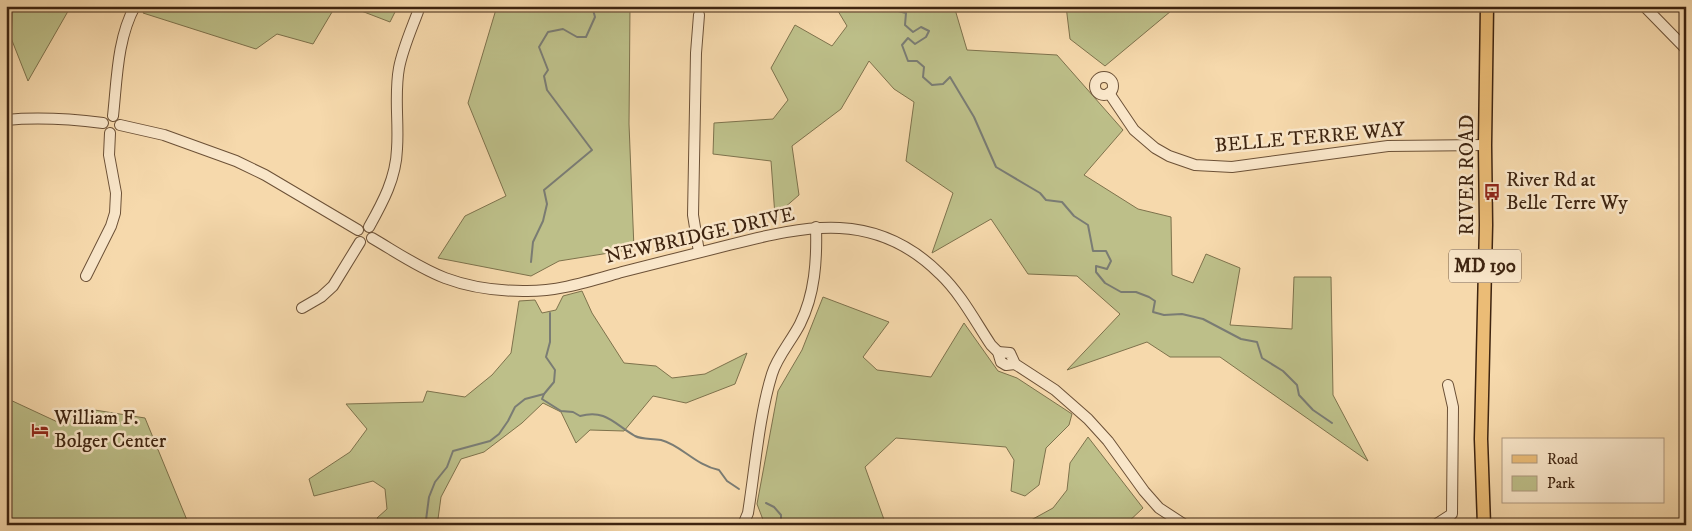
<svg xmlns="http://www.w3.org/2000/svg" width="1692" height="531" viewBox="0 0 1692 531" font-family="'IM FELL DW Pica',serif">
  <style>
    .green { fill: #bdbf89; stroke: #7e724c }
    .lines { fill: none; stroke-linecap: round; stroke-linejoin: round }
    .stream { stroke: #7a7c74; stroke-width: 2 }
    .minor-casing { stroke: #6c5137; stroke-width: 12 }
    .major-casing { stroke: #3e2410; stroke-width: 15 }
    .minor { stroke: #f9e6c9; stroke-width: 10 }
    .major { stroke: #ebbc76; stroke-width: 12 }
    .labels { text-anchor: middle; dominant-baseline: central; stroke-width: 5; stroke-linejoin: round; paint-order: stroke }
    .shield { fill: #f9e6c9; stroke: #765e48; stroke-width: 1 }
    .shield-label { font-size: 19px; font-weight: bold; fill: #3e2410 }
    .street-label { font-size: 20px; fill: #3e2410; stroke: #f9e6c9 }
    .poi-label { font-size: 20px; fill: #3e2410; stroke: #f9e6c9; text-anchor: start }
  </style>
  <rect width="100%" height="100%" fill="#f6d9ac"/>
  <filter id="stains"><feTurbulence type="fractalNoise" baseFrequency=".004" numOctaves="4"/><feColorMatrix values="0 0 0 0 .2 0 0 0 0 .09 0 0 0 0 .02 0 0 0 .5 -.17"/></filter>
  <radialGradient id="worn" r=".72"><stop offset=".6" stop-color="#630" stop-opacity="0"/><stop offset="1" stop-color="#630" stop-opacity=".3"/></radialGradient>
  <g class="green">
    <polygon points="13,6 71,6 28,81 11,38"/>
    <polygon points="147,6 240,6 248,9 249,6 398,6 390,22 351,7 335,7 313,44 277,34 256,49 143,13"/>
    <polygon points="497,6 630,6 629,124 634,249 559,261 531,276 438,258 465,216 506,196 468,103"/>
    <polygon points="835,6 954,6 967,50 1057,55 1123,130 1084,175 1138,209 1171,217 1172,275 1193,283 1206,254 1240,268 1230,325 1292,329 1294,277 1331,277 1333,395 1368,461 1220,357 1170,357 1147,342 1067,370 1120,314 1077,276 1028,274 991,219 932,253 953,193 906,161 914,102 894,89 869,61 841,109 792,146 799,195 775,216 771,161 713,154 714,123 773,119 788,100 771,68 795,25 832,46 847,26"/>
    <polygon points="1066,6 1177,6 1105,66 1070,39"/>
    <polygon points="582,291 592,313 624,363 656,366 672,378 705,374 747,353 735,384 686,403 653,396 624,431 590,430 576,443 561,412 543,403 522,423 484,452 461,459 441,497 438,519 418,525 382,525 377,518 387,509 385,489 373,481 314,496 309,479 350,452 367,429 346,404 423,402 427,391 465,397 492,375 511,353 519,301 535,300 542,313 556,310 563,296"/>
    <polygon points="823,297 889,322 863,357 877,370 931,377 964,323 998,371 1017,378 1072,414 1069,425 1046,448 1039,485 1025,496 1011,491 1014,460 1006,447 896,438 865,467 886,525 765,525 757,504 778,391 802,350"/>
    <polygon points="6,398 64,425 67,414 82,408 145,418 189,525 6,525"/>
    <polygon points="1088,437 1143,508 1125,525 1022,525 1053,508 1067,490 1070,463"/>
  </g>
  <g class="lines">
    <g class="stream">
      <polyline points="887,6 890,9 906,13 905,25 913,32 921,27 929,31 926,37 915,44 908,38 902,45 908,61 917,61 924,67 923,77 932,85 943,84 950,77 974,117 996,167 1040,193 1046,200 1062,202 1074,216 1088,225 1093,251 1106,251 1111,261 1107,269 1096,266 1096,272 1105,283 1121,292 1136,292 1149,297 1155,301 1153,312 1164,315 1182,314 1203,319 1241,339 1257,342 1262,358 1283,371 1297,385 1299,395 1313,410 1332,423"/>
      <polyline points="933,6 938,11 940,6"/>
      <polyline points="531,262 533,242 543,221 547,204 544,190 592,150 547,90 544,76 548,70 539,47 548,32 563,29 577,37 586,37 595,17 592,6"/>
      <path d="M544,394L542,399L561,411L573,412L580,416C606,409 614,424 635,436C643,440 652,438 661,440C681,445 695,465 719,470L727,481L739,489"/>
      <polyline points="766,503 774,507 781,515 781,523 783,525"/>
      <polyline points="426,520 429,497 435,482 447,467 453,451 490,441 499,434 508,421 515,407 525,399 544,394 554,382 555,370 546,357 550,342 550,313"/>
      <polyline points="790,525 794,523 801,525"/>
    </g>
    <g class="minor-casing">
      <g id="minor">
        <polyline points="1644,6 1686,49"/>
        <polyline points="699,15 696,53 693,215 699,252"/>
        <circle cx="1104" cy="86" r="9"/>
        <polyline points="1109,93 1134,130 1155,148 1169,156 1195,165 1232,167 1388,146 1485,145"/>
        <path d="M113,116C117,80 117,39 135,6"/>
        <path d="M6,120C38,117 71,119 103,123"/>
        <polyline points="120,125 164,135 236,161 265,175 358,230"/>
        <path d="M369,227C383,202 396,178 397,149C399,122 394,95 399,68C403,47 413,26 420,6"/>
        <path d="M372,238C396,252 419,268 445,278C469,287 497,291 523,291C557,292 590,281 622,272C658,263 693,254 729,245C807,225 876,210 940,274C961,294 975,321 991,345L998,352L1001,362L1006,365L1015,364"/>
        <polyline points="86,276 111,226 115,213 116,193 109,155 110,133"/>
        <polyline points="302,308 321,297 333,286 360,242"/>
        <polyline points="998,352 1010,353 1015,364 1055,390 1088,419 1108,441 1144,491 1159,508 1185,525"/>
        <path d="M743,525L748,513C755,469 759,416 772,374C777,357 792,340 800,324C815,294 817,260 816,227"/>
        <polyline points="1435,525 1452,514 1453,407 1448,385"/>
      </g>
    </g>
    <g class="major-casing">
      <polyline id="major" points="1484,525 1481,439 1486,225 1485,145 1487,6"/>
    </g>
    <use href="#minor" class="minor"/>
    <use href="#major" class="major"/>
  </g>
  <defs>
    <g id="bus-bare" transform="scale(1.35)"><path d="M-5-6H5V4H4V6H2V4H-2V6H-4V4H-5ZM-3.5-4V0h7V-4ZM-3.5 1.2v1.5H-2V1.2ZM2 1.2v1.5H3.5V1.2Z" fill="#8f2418" stroke="#f9e6c9" stroke-width="2.5" paint-order="stroke"/></g>
    <g id="hotel-bare" transform="scale(1.35)"><path d="M-6-4.5h1.5V1H6V5H4.5V3h-9V5H-6ZM-4 0a1.8 1.8 0 1 1 3.6 0ZM.5 0V-2.5h3Q6-2.5 6 0Z" fill="#8f2418" stroke="#f9e6c9" stroke-width="2.5" paint-order="stroke"/></g>
  </defs>
  <g fill-rule="evenodd">
    <use href="#bus-bare" x="1492" y="192"/>
    <use href="#hotel-bare" x="40" y="430"/>
  </g>
  <g class="labels">
    <rect class="shield" x="1449" y="249.5" width="72" height="33" rx="4"/>
    <g class="shield-label">
      <text x="1485" y="266">MD 190</text>
    </g>
    <g class="street-label">
      <text transform="translate(1310 138) rotate(-5)">BELLE TERRE WAY</text>
      <text transform="translate(1467 175) rotate(-90)">RIVER ROAD</text>
      <text transform="translate(700 236) rotate(-13)">NEWBRIDGE DRIVE</text>
    </g>
    <g class="poi-label">
      <text x="1506" y="180">River Rd at<tspan x="1506" dy="23">Belle Terre Wy</tspan></text>
      <text x="54" y="418">William F.<tspan x="54" dy="23">Bolger Center</tspan></text>
    </g>
  </g>
  <rect width="1692" height="531" fill="none" stroke="#f6d9ac" stroke-width="25"/>
  <rect x="8" y="8" width="1677" height="516" fill="none" stroke="#3e2410" stroke-width="2.5"/>
  <rect x="12" y="12" width="1667" height="506" fill="none" stroke="#3e2410"/>
  <rect x="1502" y="438" width="162" height="65" fill="#f9e6c9" stroke="#ae987f"/>
  <rect x="1512" y="455" width="25" height="8" fill="#ebbc76" stroke="#ae987f"/>
  <text x="1547" y="464" font-size="15" fill="#3e2410">Road</text>
  <rect x="1512" y="476" width="25" height="15" fill="#bdbf89" stroke="#ae987f"/>
  <text x="1547" y="488" font-size="15" fill="#3e2410">Park</text>
  <rect width="100%" height="100%" filter="url(#stains)"/>
  <rect width="100%" height="100%" fill="url(#worn)"/>
</svg>
